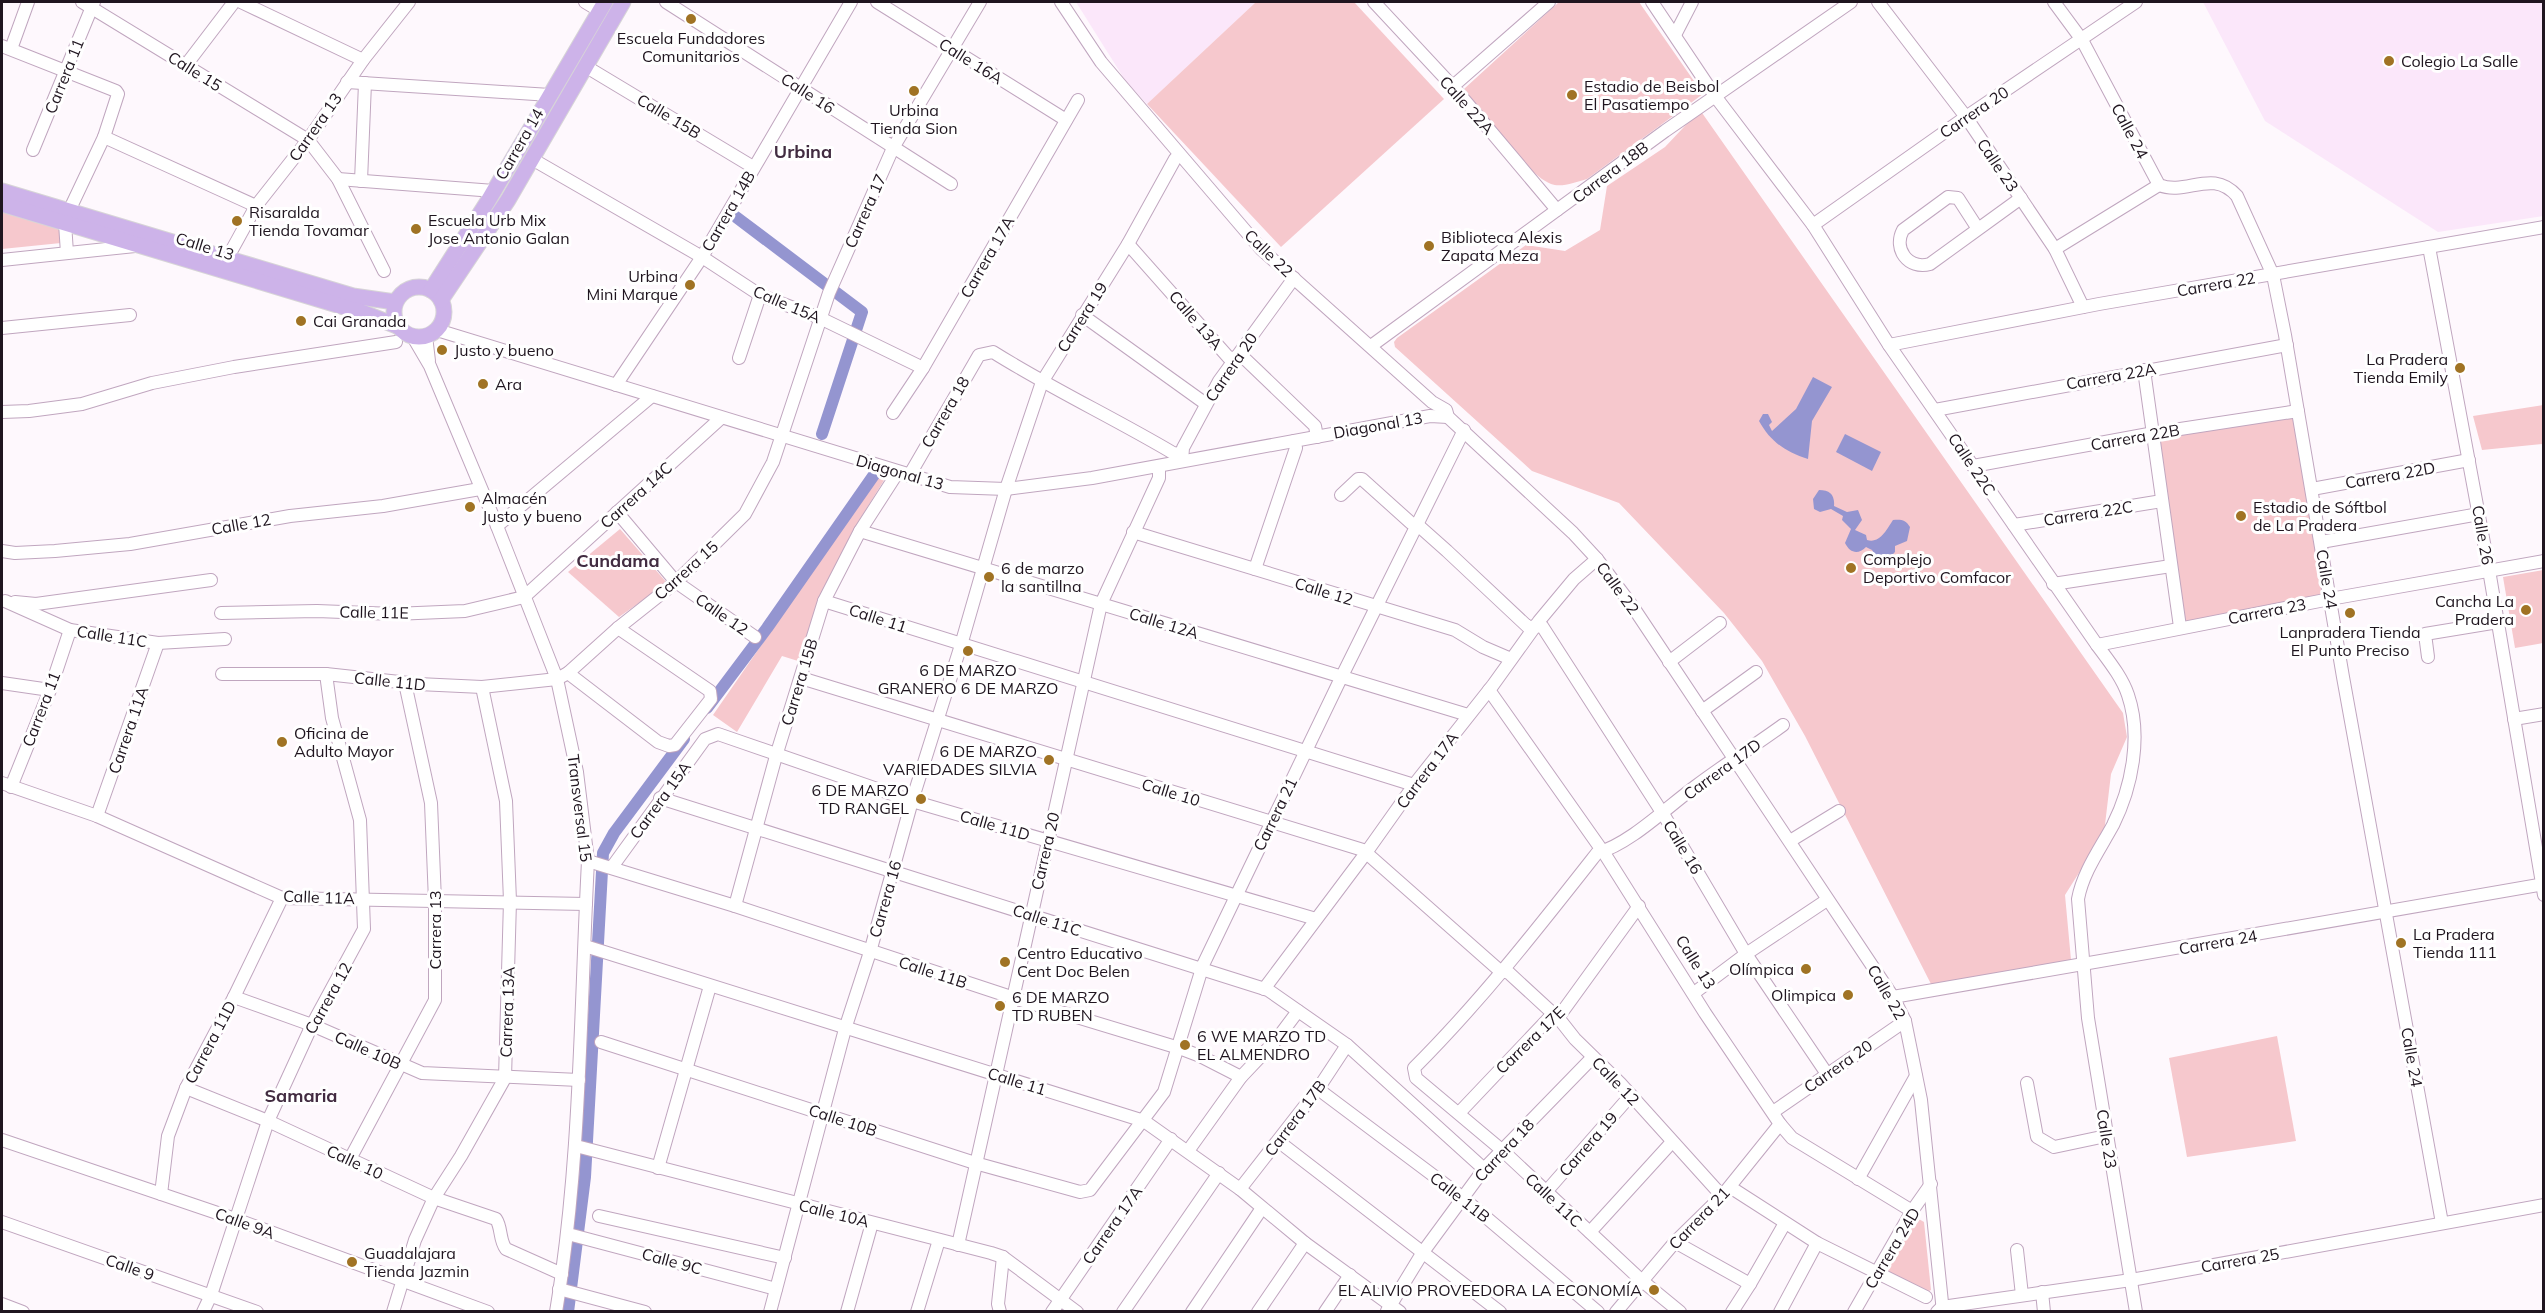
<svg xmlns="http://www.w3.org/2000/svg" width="2545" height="1313" viewBox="0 0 2545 1313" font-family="Mulish,sans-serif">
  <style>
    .built { fill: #fbe7fa }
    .green { fill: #f6c8cd }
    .water { fill: #9495d0 }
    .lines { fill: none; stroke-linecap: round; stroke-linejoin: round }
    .canal { stroke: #9495d0; stroke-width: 12 }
    .minor-casing { stroke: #c0a6bf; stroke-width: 14 }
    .major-casing { stroke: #d7d5d7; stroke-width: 17 }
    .minor { stroke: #fff; stroke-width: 12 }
    .major { stroke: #cdb3e9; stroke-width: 15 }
    .poi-dot { fill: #a07324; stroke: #fff; stroke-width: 2 }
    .labels { text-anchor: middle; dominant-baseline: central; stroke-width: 6; stroke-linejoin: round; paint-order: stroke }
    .poi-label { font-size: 16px; fill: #1f151f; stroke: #fff; text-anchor: start }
    .street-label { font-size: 16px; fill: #1f151f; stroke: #fff }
    .neighbourhood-label { font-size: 18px; font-weight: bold; fill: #422c41; stroke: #fff }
  </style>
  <rect width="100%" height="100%" fill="#fef8fd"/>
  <g class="built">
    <polygon points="1076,2 1256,2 1147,104 1125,80"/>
    <polygon points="2203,2 2543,2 2543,216 2438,232 2265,121"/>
  </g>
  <g class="green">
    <polygon points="1256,2 1354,2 1444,99 1281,247 1147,104"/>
    <path d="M1559,2H1639L1703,94L1587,179C1576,182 1561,188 1551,184C1525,174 1483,112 1464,89Z"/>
    <polygon points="1700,110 2123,713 2127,737 2111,774 2104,833 2065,895 2071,960 1931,984 1805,736 1762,661 1724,613 1619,503 1532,471 1395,347 1394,342 1397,338 1526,245 1565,251 1600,230 1607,186 1665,147"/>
    <polygon points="2,207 63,227 61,243 2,249"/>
    <polygon points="2543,405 2543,444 2482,450 2473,416"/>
    <polygon points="2298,411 2330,599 2180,627 2154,433"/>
    <polygon points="879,475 886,477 855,527 819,601 798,661 782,656 737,732 713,715"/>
    <polygon points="620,529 667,583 619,617 568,572"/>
    <polygon points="2543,570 2543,643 2515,648 2503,577"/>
    <polygon points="2277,1036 2296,1141 2187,1157 2169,1058"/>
    <polygon points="1917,1218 1924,1222 1931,1290 1925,1293 1887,1272"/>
  </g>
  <g class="water">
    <path d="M1813,377L1832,387L1812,421L1808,459C1785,452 1770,441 1759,421L1763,414H1768L1772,422L1769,425L1772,431L1796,409Z"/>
    <polygon points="1845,434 1881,452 1872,471 1836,452"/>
    <path d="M1819,490C1830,490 1835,495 1834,506L1847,512L1858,510L1862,520L1855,530L1866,535L1867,540C1880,544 1887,529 1893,520C1901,519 1906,520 1910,527L1907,541L1895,546V552L1889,558L1876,557L1872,550L1866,547C1858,555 1850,553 1845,543L1851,529L1842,520L1843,516L1831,509L1820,512L1814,509L1813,499Z"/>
  </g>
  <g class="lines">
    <g class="canal">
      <polyline points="736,217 862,312 822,434"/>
      <polyline points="707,708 767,628 876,472"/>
      <polyline points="568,1312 585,1177 603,853 614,833 684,739"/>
    </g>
    <g class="minor-casing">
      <g id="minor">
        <polyline points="82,2 308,140 338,179 384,271"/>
        <polyline points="241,2 363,60"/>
        <polyline points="585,2 595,8 597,15"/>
        <polyline points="666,2 951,184"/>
        <polyline points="877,2 1066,120"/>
        <polyline points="1061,2 1101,62 1261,249 1432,402 1446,410 1448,417 1573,533 1597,559 1633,607 1893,997 1905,1021 1921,1100 1943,1312"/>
        <polyline points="1374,2 1456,90 1557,210"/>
        <path d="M1652,2L1715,96L1813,225L1889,345L2097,645C2108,660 2122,677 2128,695C2142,736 2132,787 2113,825C2100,849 2083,872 2078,899L2088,1018L2136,1312"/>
        <polyline points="1878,2 1966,117 2055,249 2083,307"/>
        <path d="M2054,2L2082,40L2159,185C2187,196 2212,168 2237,196L2273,275L2285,335L2343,677L2442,1223"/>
        <polyline points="1675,35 1692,2"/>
        <polyline points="2,46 116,91 118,94 104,137 69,211"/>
        <polyline points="11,49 28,2"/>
        <polyline points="186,65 234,2"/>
        <polyline points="585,66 753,167"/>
        <polyline points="347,82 550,95"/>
        <polyline points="1452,87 1549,2"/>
        <polyline points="104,137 256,206"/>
        <polyline points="33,150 94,2"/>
        <polyline points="532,159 702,257 760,295 820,318 923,368"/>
        <polyline points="338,179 494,191"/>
        <polyline points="361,181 365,83"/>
        <polyline points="65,223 67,253"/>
        <polyline points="1813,225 1966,117 2136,2"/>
        <path d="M1978,229L1958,198L1948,197L1903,230C1893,249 1908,270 1930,264L2021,198"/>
        <polyline points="1128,244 1229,358 1243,357 1315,426 1317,437"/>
        <polyline points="2429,247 2489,570 2544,895"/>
        <polyline points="2055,249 2159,185"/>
        <polyline points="228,257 256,206 308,140 363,60 409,2"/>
        <polyline points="2,260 135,246"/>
        <polyline points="1082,315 1206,404"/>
        <polyline points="2,328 130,315"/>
        <polyline points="437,330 950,487 1006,489 1092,478 1430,416 1448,417"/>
        <polyline points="426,336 429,361"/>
        <path d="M413,337L430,366L497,526L557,679L577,772L588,861C580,1012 581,1162 556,1312"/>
        <polyline points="1889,345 2099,304 2544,227"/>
        <polyline points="1371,346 1665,131 1851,2"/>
        <polyline points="739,358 760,295"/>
        <polyline points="2144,370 2180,627"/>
        <polyline points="616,385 702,257 851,2"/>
        <polyline points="1935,410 2287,345"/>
        <polyline points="2,412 29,411 82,404 152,383 234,367 396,342"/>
        <polyline points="893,413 923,368 1078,100"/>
        <polyline points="1182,461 1183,448 1219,381 1294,278"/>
        <polyline points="1973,466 2154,433 2298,411"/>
        <path d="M909,476L979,355L993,352C1052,389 1114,418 1173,453L1181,454"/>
        <polyline points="2312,489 2469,460"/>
        <polyline points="1341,495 1358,479 1362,479 1411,523 1420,527 1447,551 1528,627 1542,626 1665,817 1746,954 1827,1074"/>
        <polyline points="617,512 676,582 755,637"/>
        <polyline points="2014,525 2162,501"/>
        <polyline points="497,526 652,396"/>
        <polyline points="860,531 1468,715"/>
        <polyline points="1133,532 1455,630 1483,647 1511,659"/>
        <polyline points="2321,542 2479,514"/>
        <polyline points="2,551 15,553 55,551 130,544 290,516 383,506 480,489"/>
        <polyline points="1255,569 1296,448 1294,441"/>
        <polyline points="2053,584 2171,566"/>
        <polyline points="5,601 70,630 158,643 225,639"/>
        <polyline points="824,601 1414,785"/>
        <polyline points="15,602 36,604 211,580"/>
        <polyline points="221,613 317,611 394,614 465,611 524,597 721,418"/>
        <polyline points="2097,645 2330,599 2544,561"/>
        <polyline points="2428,657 2425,634 2498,622"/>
        <polyline points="1669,662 1720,623"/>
        <polyline points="568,673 658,742 669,746 675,745 711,699 710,691 618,628"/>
        <polyline points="222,674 326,674 418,684 482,687 557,679 568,673 618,628 676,582 745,514 773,462 829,293 893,148 980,2"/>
        <polyline points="801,678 1363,850 1499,970 1509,973 1560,1020 1575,1039 1620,1083 1722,1196"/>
        <polyline points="2,683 50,690"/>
        <polyline points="1489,690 1606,856 1705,1013 1780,1124 1792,1138 1912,1211"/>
        <polyline points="1702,711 1756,672"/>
        <polyline points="2514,719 2544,714"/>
        <polyline points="2,783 97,816 282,898 586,904"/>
        <polyline points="11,787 50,690 70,630"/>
        <polyline points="660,798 1268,990 1347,1045 1484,1169"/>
        <polyline points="97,816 158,643"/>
        <polyline points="1790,841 1839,811"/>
        <polyline points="588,861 735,906 1014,998 1179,1048 1200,1056 1241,1077"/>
        <polyline points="612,867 705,739 718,734 912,801 1316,919"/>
        <polyline points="735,906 776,756 824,601 860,531 898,472"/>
        <polyline points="585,946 1144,1121 1240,1189 1305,1243 1400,1312"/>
        <polyline points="1264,989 1363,857 1417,781 1493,685 1539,621 1574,579 1597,559"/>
        <polyline points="1694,993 1746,954 1827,900"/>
        <polyline points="234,997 312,1025 422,1073 579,1080"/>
        <polyline points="1893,997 2544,884"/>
        <polyline points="601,1042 975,1163 1080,1192 1090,1190 1164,1092 1203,965 1341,678 1464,430"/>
        <polyline points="2027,1083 2037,1137 2054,1147 2106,1136"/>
        <path d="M186,1088L268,1121L434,1198L496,1219C502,1228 499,1240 506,1249L562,1274"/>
        <polyline points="1318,1089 1462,1197 1598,1312"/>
        <polyline points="1773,1112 1905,1021"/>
        <polyline points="1459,1113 1550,1017 1560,1015 1639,906"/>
        <polyline points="2,1140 235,1219 488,1312"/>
        <polyline points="1278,1141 1500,1312"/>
        <polyline points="576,1146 991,1253 1003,1257 1077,1312"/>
        <polyline points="1188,1151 1241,1077 1277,1039 1298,1011"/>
        <polyline points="350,1159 435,1000 435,901 431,803 405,683"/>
        <polyline points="658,1168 710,986"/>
        <polyline points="1858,1179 1916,1076"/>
        <polyline points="1730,1187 1817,1243 1926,1297"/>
        <polyline points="1240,1189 1318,1089 1347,1045"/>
        <polyline points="1545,1193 1631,1095"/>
        <polyline points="161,1194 168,1136 186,1088 234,997 282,898"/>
        <polyline points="599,1216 785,1258"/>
        <polyline points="2,1222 257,1312"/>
        <polyline points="1590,1232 1672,1142"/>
        <polyline points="568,1234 776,1289"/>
        <polyline points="1675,1242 1750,1284"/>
        <polyline points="958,1245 1101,604 1159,478 1159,466"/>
        <polyline points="2017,1250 2022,1295"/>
        <polyline points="559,1289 645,1312"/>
        <polyline points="2042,1292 2044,1312"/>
        <polyline points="2,1304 23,1312"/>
        <polyline points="1387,1311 1423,1252 1484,1169 1593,1057"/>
        <polyline points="203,1312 211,1295 268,1121 312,1025 364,929 360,820 332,718 326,674"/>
        <polyline points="393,1312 415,1240 434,1198 461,1156 505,1078 510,901 506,801 482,687"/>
        <polyline points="770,1312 845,1029 870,952 912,801 961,645 1006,489 1042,382 1128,244 1175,159 1179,155"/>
        <polyline points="847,1312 872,1223"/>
        <polyline points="917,1312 939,1240"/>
        <polyline points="1000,1312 998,1304 1003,1257"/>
        <polyline points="1052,1312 1171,1139"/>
        <polyline points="1123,1312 1219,1173"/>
        <polyline points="1192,1312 1262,1208"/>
        <polyline points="1258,1312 1305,1243"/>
        <polyline points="1325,1312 1350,1275"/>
        <polyline points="1616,1312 1675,1242 1722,1196 1780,1124"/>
        <path d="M1680,1312L1641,1280L1503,1151L1416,1078L1414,1068C1481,1001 1538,928 1597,853C1630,844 1667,807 1696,786C1724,765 1754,746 1783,725"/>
        <polyline points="1732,1312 1750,1284 1785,1223"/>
        <polyline points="1780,1312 1817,1243"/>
        <polyline points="1854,1312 1912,1211 1931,1184"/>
        <polyline points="1937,1312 1942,1307 2131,1280 2544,1205"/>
      </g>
    </g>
    <g class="major-casing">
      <g id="major">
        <polyline points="2,191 353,296 395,302"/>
        <polyline points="2,204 364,313 397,326"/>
        <circle cx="419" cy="312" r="25"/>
        <polyline points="431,290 488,201 605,2"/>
        <polyline points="441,300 508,200 623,2"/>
      </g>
    </g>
    <use href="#minor" class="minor"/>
    <use href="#major" class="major"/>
  </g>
  <g class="poi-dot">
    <circle cx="691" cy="19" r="6"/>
    <circle cx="2389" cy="61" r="6"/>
    <circle cx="914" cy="91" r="6"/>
    <circle cx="1572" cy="95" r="6"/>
    <circle cx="237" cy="221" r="6"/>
    <circle cx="416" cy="229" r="6"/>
    <circle cx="1429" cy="246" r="6"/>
    <circle cx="690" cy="285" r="6"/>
    <circle cx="301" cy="321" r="6"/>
    <circle cx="442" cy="350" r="6"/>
    <circle cx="2460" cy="368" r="6"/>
    <circle cx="483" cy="384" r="6"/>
    <circle cx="470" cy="507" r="6"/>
    <circle cx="2241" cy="516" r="6"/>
    <circle cx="1851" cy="568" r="6"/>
    <circle cx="989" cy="577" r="6"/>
    <circle cx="2526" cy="610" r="6"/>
    <circle cx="2350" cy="613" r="6"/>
    <circle cx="968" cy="651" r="6"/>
    <circle cx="282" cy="742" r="6"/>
    <circle cx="1049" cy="760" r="6"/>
    <circle cx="921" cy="799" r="6"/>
    <circle cx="2401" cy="943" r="6"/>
    <circle cx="1005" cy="962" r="6"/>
    <circle cx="1806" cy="969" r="6"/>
    <circle cx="1848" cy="995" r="6"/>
    <circle cx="1000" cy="1006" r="6"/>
    <circle cx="1185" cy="1045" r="6"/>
    <circle cx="352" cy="1262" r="6"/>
    <circle cx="1654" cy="1290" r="6"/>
  </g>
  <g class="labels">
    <g class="poi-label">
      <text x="691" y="38" text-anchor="middle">Escuela Fundadores<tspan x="691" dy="18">Comunitarios</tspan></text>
      <text x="2401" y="61">Colegio La Salle</text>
      <text x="1584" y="86">Estadio de Beisbol<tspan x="1584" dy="18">El Pasatiempo</tspan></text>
      <text x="914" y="110" text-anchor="middle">Urbina<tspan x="914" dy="18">Tienda Sion</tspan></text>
      <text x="249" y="212">Risaralda<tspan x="249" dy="18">Tienda Tovamar</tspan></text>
      <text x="428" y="220">Escuela Urb Mix<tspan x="428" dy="18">Jose Antonio Galan</tspan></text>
      <text x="1441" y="237">Biblioteca Alexis<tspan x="1441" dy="18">Zapata Meza</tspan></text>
      <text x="678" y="276" text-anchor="end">Urbina<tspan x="678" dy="18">Mini Marque</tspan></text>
      <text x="313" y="321">Cai Granada</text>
      <text x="454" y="350">Justo y bueno</text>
      <text x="2448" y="359" text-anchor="end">La Pradera<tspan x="2448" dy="18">Tienda Emily</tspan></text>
      <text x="495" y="384">Ara</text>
      <text x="482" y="498">Almacén<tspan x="482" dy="18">Justo y bueno</tspan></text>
      <text x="2253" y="507">Estadio de Sóftbol<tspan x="2253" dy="18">de La Pradera</tspan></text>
      <text x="1863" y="559">Complejo<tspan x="1863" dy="18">Deportivo Comfacor</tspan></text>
      <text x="1001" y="568">6 de marzo<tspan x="1001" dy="18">la santillna</tspan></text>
      <text x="2514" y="601" text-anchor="end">Cancha La<tspan x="2514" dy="18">Pradera</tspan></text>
      <text x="2350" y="632" text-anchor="middle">Lanpradera Tienda<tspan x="2350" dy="18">El Punto Preciso</tspan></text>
      <text x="968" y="670" text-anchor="middle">6 DE MARZO<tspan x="968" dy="18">GRANERO 6 DE MARZO</tspan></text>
      <text x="294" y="733">Oficina de<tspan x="294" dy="18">Adulto Mayor</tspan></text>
      <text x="1037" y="751" text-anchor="end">6 DE MARZO<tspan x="1037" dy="18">VARIEDADES SILVIA</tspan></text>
      <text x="909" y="790" text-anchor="end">6 DE MARZO<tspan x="909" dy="18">TD RANGEL</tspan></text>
      <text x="2413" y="934">La Pradera<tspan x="2413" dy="18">Tienda 111</tspan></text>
      <text x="1017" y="953">Centro Educativo<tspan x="1017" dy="18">Cent Doc Belen</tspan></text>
      <text x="1794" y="969" text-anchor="end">Olímpica</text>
      <text x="1836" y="995" text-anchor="end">Olimpica</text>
      <text x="1012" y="997">6 DE MARZO<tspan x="1012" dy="18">TD RUBEN</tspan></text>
      <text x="1197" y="1036">6 WE MARZO TD<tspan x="1197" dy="18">EL ALMENDRO</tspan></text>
      <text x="364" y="1253">Guadalajara<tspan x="364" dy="18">Tienda Jazmin</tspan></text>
      <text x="1642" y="1290" text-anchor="end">EL ALIVIO PROVEEDORA LA ECONOMÍA</text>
    </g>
    <g class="street-label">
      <text transform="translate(971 61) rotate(32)">Calle 16A</text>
      <text transform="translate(195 71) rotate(32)">Calle 15</text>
      <text transform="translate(64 76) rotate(-68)">Carrera 11</text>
      <text transform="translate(808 93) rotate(33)">Calle 16</text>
      <text transform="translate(1467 105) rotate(48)">Calle 22A</text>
      <text transform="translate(1974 112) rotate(-34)">Carrera 20</text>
      <text transform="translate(669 116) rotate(31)">Calle 15B</text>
      <text transform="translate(315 127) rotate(-55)">Carrera 13</text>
      <text transform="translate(2130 131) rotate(62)">Calle 24</text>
      <text transform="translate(519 144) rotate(-60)">Carrera 14</text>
      <text transform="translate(1998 165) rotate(56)">Calle 23</text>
      <text transform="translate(1610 172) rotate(-37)">Carrera 18B</text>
      <text transform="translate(728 211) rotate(-60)">Carrera 14B</text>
      <text transform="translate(865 211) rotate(-66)">Carrera 17</text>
      <text transform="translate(205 246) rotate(17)">Calle 13</text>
      <text transform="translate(1269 253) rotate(44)">Calle 22</text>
      <text transform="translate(987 257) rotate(-60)">Carrera 17A</text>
      <text transform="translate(2216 284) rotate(-10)">Carrera 22</text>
      <text transform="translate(787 304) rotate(23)">Calle 15A</text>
      <text transform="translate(1082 317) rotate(-58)">Carrera 19</text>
      <text transform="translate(1196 320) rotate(49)">Calle 13A</text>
      <text transform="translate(1231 367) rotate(-56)">Carrera 20</text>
      <text transform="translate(2111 376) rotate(-10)">Carrera 22A</text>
      <text transform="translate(945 412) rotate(-60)">Carrera 18</text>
      <text transform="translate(1378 425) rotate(-10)">Diagonal 13</text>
      <text transform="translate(2135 437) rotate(-10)">Carrera 22B</text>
      <text transform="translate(1972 464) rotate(56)">Calle 22C</text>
      <text transform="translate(900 472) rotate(16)">Diagonal 13</text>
      <text transform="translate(2390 475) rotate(-10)">Carrera 22D</text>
      <text transform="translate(636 495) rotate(-42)">Carrera 14C</text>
      <text transform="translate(2088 513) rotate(-9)">Carrera 22C</text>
      <text transform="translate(241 524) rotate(-10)">Calle 12</text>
      <text transform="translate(2483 535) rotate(80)">Calle 26</text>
      <text transform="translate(686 570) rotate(-42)">Carrera 15</text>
      <text transform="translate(2327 579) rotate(80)">Calle 24</text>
      <text transform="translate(1618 588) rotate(54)">Calle 22</text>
      <text transform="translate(1324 591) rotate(17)">Calle 12</text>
      <text transform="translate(2267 611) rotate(-11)">Carrera 23</text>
      <text transform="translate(374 612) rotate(1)">Calle 11E</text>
      <text transform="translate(722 614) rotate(35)">Calle 12</text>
      <text transform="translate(878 618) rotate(18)">Calle 11</text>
      <text transform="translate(1164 623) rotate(17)">Calle 12A</text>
      <text transform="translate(112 636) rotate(9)">Calle 11C</text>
      <text transform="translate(390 681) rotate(6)">Calle 11D</text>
      <text transform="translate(799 682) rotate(-73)">Carrera 15B</text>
      <text transform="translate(41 709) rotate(-69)">Carrera 11</text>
      <text transform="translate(128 730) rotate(-71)">Carrera 11A</text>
      <text transform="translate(1722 769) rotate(-36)">Carrera 17D</text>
      <text transform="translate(1427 770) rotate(-53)">Carrera 17A</text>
      <text transform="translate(1171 792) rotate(17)">Calle 10</text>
      <text transform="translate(660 800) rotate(-54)">Carrera 15A</text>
      <text transform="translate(580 808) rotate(83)">Transversal 15</text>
      <text transform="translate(1275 814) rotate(-64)">Carrera 21</text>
      <text transform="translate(995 825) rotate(16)">Calle 11D</text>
      <text transform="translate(1683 847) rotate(59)">Calle 16</text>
      <text transform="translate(1045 851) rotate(-77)">Carrera 20</text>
      <text transform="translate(319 897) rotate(2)">Calle 11A</text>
      <text transform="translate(885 899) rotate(-74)">Carrera 16</text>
      <text transform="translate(1047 920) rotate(18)">Calle 11C</text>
      <text transform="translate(435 930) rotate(-90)">Carrera 13</text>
      <text transform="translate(2218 942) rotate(-10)">Carrera 24</text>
      <text transform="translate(1696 962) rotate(58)">Calle 13</text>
      <text transform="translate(933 972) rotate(18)">Calle 11B</text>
      <text transform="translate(1887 992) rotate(60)">Calle 22</text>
      <text transform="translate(328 998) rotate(-61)">Carrera 12</text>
      <text transform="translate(507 1012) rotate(-88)">Carrera 13A</text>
      <text transform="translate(1530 1040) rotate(-44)">Carrera 17E</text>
      <text transform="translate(210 1042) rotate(-62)">Carrera 11D</text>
      <text transform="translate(368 1050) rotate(24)">Calle 10B</text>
      <text transform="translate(2412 1057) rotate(80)">Calle 24</text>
      <text transform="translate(1838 1066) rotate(-35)">Carrera 20</text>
      <text transform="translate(1017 1081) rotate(17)">Calle 11</text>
      <text transform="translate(1616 1081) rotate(46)">Calle 12</text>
      <text transform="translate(1295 1118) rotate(-53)">Carrera 17B</text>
      <text transform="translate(843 1120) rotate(18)">Calle 10B</text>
      <text transform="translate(2107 1139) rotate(81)">Calle 23</text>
      <text transform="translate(1588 1144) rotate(-49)">Carrera 19</text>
      <text transform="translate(1504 1150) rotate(-47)">Carrera 18</text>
      <text transform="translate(355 1162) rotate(25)">Calle 10</text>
      <text transform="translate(1460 1197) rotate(38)">Calle 11B</text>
      <text transform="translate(1554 1200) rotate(43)">Calle 11C</text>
      <text transform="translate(834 1213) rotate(14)">Calle 10A</text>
      <text transform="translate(1699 1218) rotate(-46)">Carrera 21</text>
      <text transform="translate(245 1223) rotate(20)">Calle 9A</text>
      <text transform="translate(1112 1225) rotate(-55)">Carrera 17A</text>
      <text transform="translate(1892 1248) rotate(-59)">Carrera 24D</text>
      <text transform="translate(2240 1260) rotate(-10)">Carrera 25</text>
      <text transform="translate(672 1261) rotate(15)">Calle 9C</text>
      <text transform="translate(130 1267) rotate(19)">Calle 9</text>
    </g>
    <g class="neighbourhood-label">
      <text x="803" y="151">Urbina</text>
      <text x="618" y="560">Cundama</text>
      <text x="301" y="1095">Samaria</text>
    </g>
  </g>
  <rect width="2545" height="1313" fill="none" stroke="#1f151f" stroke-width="6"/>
</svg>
